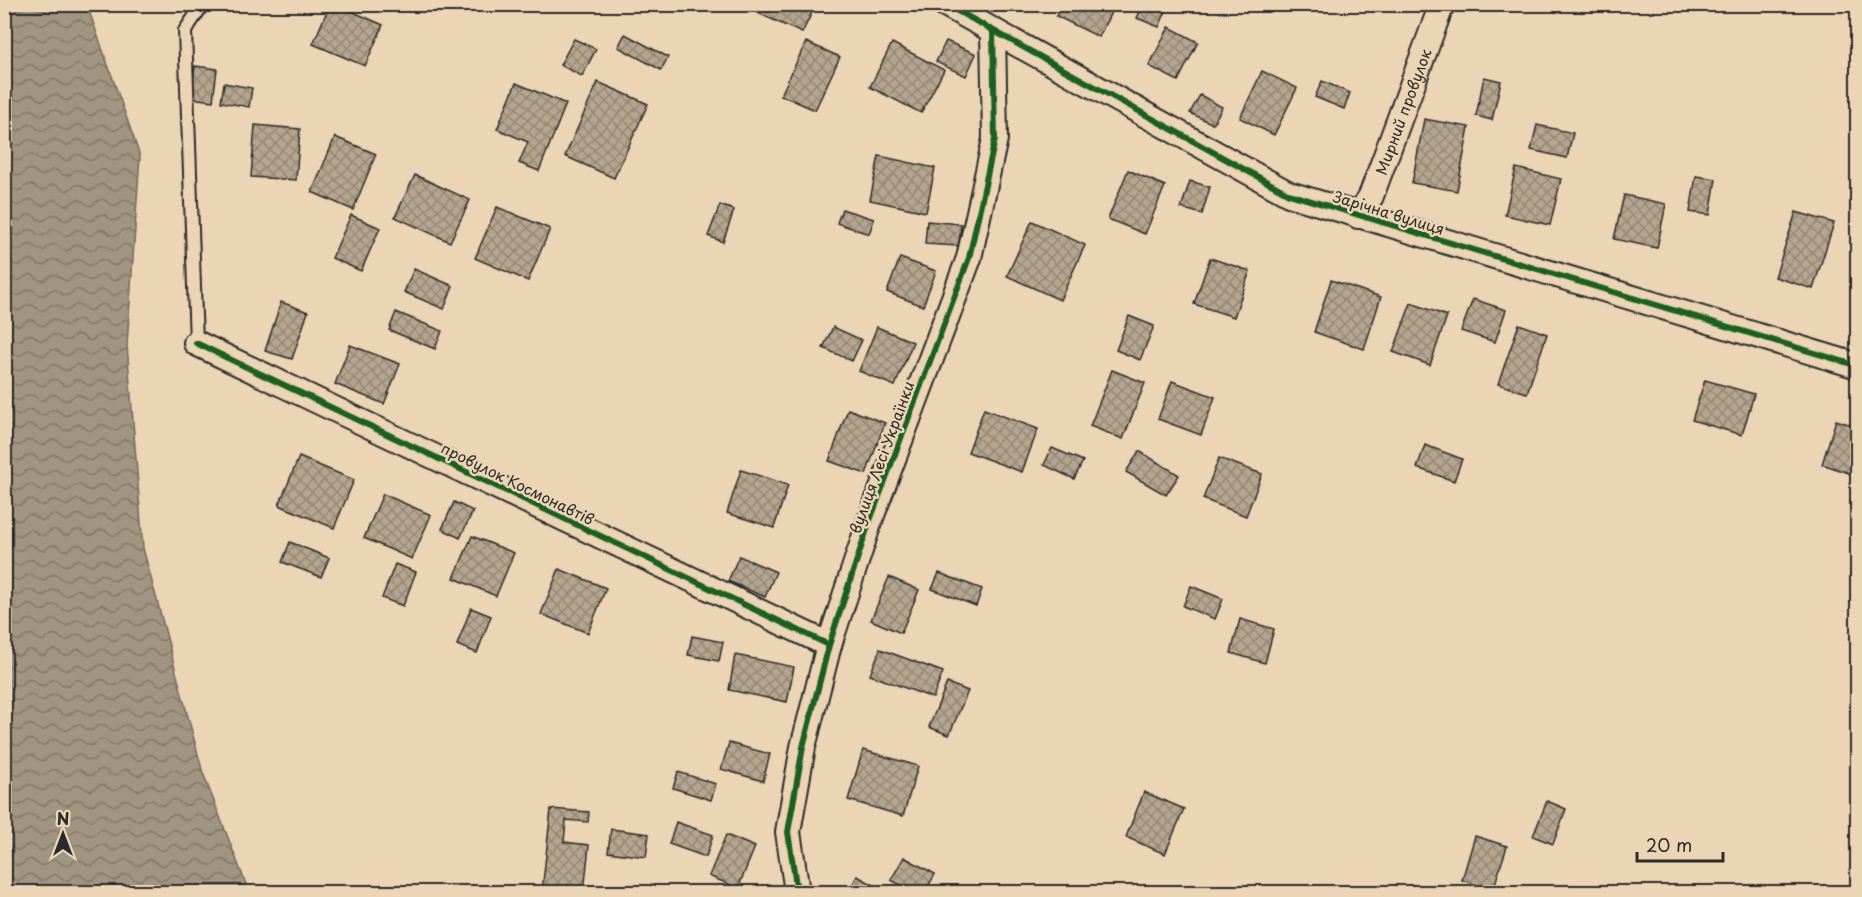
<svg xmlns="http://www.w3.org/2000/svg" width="1862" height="897" viewBox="0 0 1862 897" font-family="'Playpen Sans',sans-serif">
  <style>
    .water { fill: url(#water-waves); stroke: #726a5e; stroke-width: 1.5 }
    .building { fill: url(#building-cross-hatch); stroke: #2b2b2b; stroke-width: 1.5 }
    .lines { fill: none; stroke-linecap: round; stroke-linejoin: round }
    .service-casing { stroke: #2b2b2b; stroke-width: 16 }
    .minor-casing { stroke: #2b2b2b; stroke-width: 28 }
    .service { stroke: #ebd5b4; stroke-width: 12 }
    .minor { stroke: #ebd5b4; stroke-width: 24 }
    .cycleway-casing { stroke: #ebd5b4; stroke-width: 10 }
    .cycleway { stroke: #1b5e20; stroke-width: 6 }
    .labels { text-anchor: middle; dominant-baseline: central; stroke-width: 5; stroke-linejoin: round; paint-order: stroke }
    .street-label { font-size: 15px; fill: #2b2b2b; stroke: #ebd5b4 }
  </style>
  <defs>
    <pattern id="water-waves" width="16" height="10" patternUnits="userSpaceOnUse" patternTransform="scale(1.5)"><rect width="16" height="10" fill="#a19480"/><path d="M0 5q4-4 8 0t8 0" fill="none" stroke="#837969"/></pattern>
    <pattern id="building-cross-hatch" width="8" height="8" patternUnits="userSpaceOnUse" patternTransform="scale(1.5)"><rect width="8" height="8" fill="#b6a58e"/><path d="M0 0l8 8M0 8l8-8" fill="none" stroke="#948774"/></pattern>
  </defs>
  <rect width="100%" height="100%" fill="#ebd5b4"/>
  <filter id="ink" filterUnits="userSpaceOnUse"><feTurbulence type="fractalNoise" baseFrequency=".0167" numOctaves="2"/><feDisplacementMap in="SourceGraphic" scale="12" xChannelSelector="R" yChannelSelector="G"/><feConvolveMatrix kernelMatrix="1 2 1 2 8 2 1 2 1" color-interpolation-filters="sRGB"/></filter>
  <g filter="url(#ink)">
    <polygon class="water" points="5,4 87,5 140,156 127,345 143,548 203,773 249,892 5,892"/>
    <g class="building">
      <polygon points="330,4 335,4 383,25 365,66 313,44"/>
      <polygon points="762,4 816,4 802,33 758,13"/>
      <polygon points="1062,4 1115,4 1099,37 1056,16"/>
      <polygon points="1143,4 1169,4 1159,27 1137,18"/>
      <polygon points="1169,27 1198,42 1178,81 1149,66"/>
      <polygon points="625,34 668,57 661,70 618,47"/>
      <polygon points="574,39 596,49 582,76 560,65"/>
      <polygon points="946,41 976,54 966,76 936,62"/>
      <polygon points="806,42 840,57 815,110 781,95"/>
      <polygon points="892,43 944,70 921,113 870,87"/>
      <polygon points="195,66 217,69 213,101 191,98"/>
      <polygon points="1262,71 1297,88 1274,135 1240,118"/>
      <polygon points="1484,77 1501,81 1492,120 1476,116"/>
      <polygon points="1322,81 1350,93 1344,109 1315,97"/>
      <polygon points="598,82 648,104 614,178 565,156"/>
      <polygon points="224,83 252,88 249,107 221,102"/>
      <polygon points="516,83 566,104 539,171 519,163 528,142 497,129"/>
      <polygon points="1200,95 1222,107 1213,124 1190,113"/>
      <polygon points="1424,119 1469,127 1457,191 1412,183"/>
      <polygon points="255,125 300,129 296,180 251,177"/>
      <polygon points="1537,125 1573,133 1567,158 1531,150"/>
      <polygon points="335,137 376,154 353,210 312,192"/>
      <polygon points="879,156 935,168 926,212 870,200"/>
      <polygon points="1516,168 1561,179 1550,225 1505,215"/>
      <polygon points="1128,170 1165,186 1145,234 1108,219"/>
      <polygon points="1858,173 1858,200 1850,198"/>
      <polygon points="415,175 470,200 450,242 395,217"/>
      <polygon points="1696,176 1716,179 1710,215 1690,212"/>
      <polygon points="1190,181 1210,187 1202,214 1181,208"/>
      <polygon points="1624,195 1666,204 1657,248 1614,239"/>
      <polygon points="720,205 734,210 723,242 708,236"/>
      <polygon points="497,207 550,229 528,281 475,258"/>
      <polygon points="842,209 874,219 869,234 837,223"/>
      <polygon points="1796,212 1834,223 1813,289 1775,277"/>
      <polygon points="351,215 380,228 361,271 332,258"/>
      <polygon points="927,221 961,224 959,246 925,244"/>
      <polygon points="1032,221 1085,245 1060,300 1007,276"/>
      <polygon points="900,258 936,271 923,306 887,292"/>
      <polygon points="1210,258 1250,271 1234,317 1194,304"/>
      <polygon points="414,269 453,286 444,309 404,292"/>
      <polygon points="1331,280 1381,297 1364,349 1314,332"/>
      <polygon points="1473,299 1506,310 1495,342 1461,331"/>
      <polygon points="281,302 308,312 292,359 265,351"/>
      <polygon points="1411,303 1447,316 1430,365 1393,352"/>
      <polygon points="396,312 442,331 435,349 389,330"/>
      <polygon points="1129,316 1154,326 1140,360 1116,350"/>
      <polygon points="1519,324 1547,334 1527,393 1498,384"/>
      <polygon points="833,327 862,340 852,361 823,348"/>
      <polygon points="877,327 913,342 895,386 859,371"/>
      <polygon points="350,345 400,364 384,404 335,384"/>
      <polygon points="1112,370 1145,383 1123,439 1090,426"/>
      <polygon points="1705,380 1754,394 1742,435 1692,420"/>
      <polygon points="1172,381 1215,397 1201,435 1158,419"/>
      <polygon points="848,409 885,423 866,474 829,461"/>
      <polygon points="984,409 1038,429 1022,472 968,452"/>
      <polygon points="1836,420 1858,427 1858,458 1852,474 1822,464"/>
      <polygon points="1425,445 1462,459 1454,481 1417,468"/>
      <polygon points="1052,448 1083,461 1074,479 1044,465"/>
      <polygon points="1139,451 1179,475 1166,495 1126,472"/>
      <polygon points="299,457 354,480 334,528 279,505"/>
      <polygon points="1219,458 1262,474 1246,516 1203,499"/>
      <polygon points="741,470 788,485 774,528 727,513"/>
      <polygon points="383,494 431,515 412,559 364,538"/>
      <polygon points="454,502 473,511 460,538 442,529"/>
      <polygon points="472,536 514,553 496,596 454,578"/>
      <polygon points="290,542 329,558 321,577 282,562"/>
      <polygon points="739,556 776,572 765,597 728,581"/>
      <polygon points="395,564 416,572 403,606 382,598"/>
      <polygon points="559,569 606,588 588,633 541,614"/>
      <polygon points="939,573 982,589 976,606 932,589"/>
      <polygon points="889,577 919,590 901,633 871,620"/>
      <polygon points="1191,586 1223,599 1215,619 1183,606"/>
      <polygon points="471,608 491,616 477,653 457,645"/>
      <polygon points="1240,619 1274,629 1265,663 1231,653"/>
      <polygon points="692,636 723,642 719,661 688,655"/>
      <polygon points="880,649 943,672 933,698 870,675"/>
      <polygon points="735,655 794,667 787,702 729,690"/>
      <polygon points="947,683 968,691 949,735 929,727"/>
      <polygon points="729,743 770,754 763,781 721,769"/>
      <polygon points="863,750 918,766 903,816 848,800"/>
      <polygon points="678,772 716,784 711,800 673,788"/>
      <polygon points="1144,792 1184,809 1165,854 1126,837"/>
      <polygon points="1547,801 1566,809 1553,844 1533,836"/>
      <polygon points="551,809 589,812 588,822 566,820 564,842 589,845 584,892 542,892"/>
      <polygon points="676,822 713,835 706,857 669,844"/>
      <polygon points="611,829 649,834 646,857 608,852"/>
      <polygon points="726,835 755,847 738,888 709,876"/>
      <polygon points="1475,836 1507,846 1493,890 1462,880"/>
      <polygon points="904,857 935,874 925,892 914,892 891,880"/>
      <polygon points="857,876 887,892 848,892"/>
    </g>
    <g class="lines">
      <g class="service-casing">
        <polyline id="service" points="196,343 185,31 203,4"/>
      </g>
      <g class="minor-casing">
        <g id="minor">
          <polyline points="945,4 1289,194 1858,366"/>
          <path id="s1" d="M1358,216L1371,196L1442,4"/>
          <polyline points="196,343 829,645"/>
          <polyline points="797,892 788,832 803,747 829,645 869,523 969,258 995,139 993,31"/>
        </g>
      </g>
      <use href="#service" class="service"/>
      <use href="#minor" class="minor"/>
      <g class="cycleway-casing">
        <g id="cycleway">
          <polyline points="945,4 1289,194 1858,366"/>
          <polyline points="196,343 829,645"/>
          <polyline points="797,892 788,832 803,747 829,645 869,523 969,258 995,139 993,31"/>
        </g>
      </g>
      <use href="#cycleway" class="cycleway"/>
    </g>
  </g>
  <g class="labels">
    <g class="street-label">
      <text stroke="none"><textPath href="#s1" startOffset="114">Мирний провулок</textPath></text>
      <text transform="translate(1389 212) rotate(17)">Зарічна вулиця</text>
      <text transform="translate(881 457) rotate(-70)">вулиця Лесі Українки</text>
      <text transform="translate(518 483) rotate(26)">провулок Космонавтів</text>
    </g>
  </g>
  <rect width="1862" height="897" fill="none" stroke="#ebd5b4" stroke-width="24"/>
  <rect x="12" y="12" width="1838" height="873" fill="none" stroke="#2b2b2b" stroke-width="2" filter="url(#ink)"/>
  <g transform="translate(63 834)" stroke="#ebd5b4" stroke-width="4.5" paint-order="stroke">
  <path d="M0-4.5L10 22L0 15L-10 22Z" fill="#2b2b2b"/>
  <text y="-9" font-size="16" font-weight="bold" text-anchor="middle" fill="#2b2b2b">N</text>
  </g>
  <path d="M1637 852v9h86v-9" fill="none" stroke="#2b2b2b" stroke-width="3"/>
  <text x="1646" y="852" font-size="18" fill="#2b2b2b" stroke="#ebd5b4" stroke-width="4.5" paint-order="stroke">20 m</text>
</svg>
